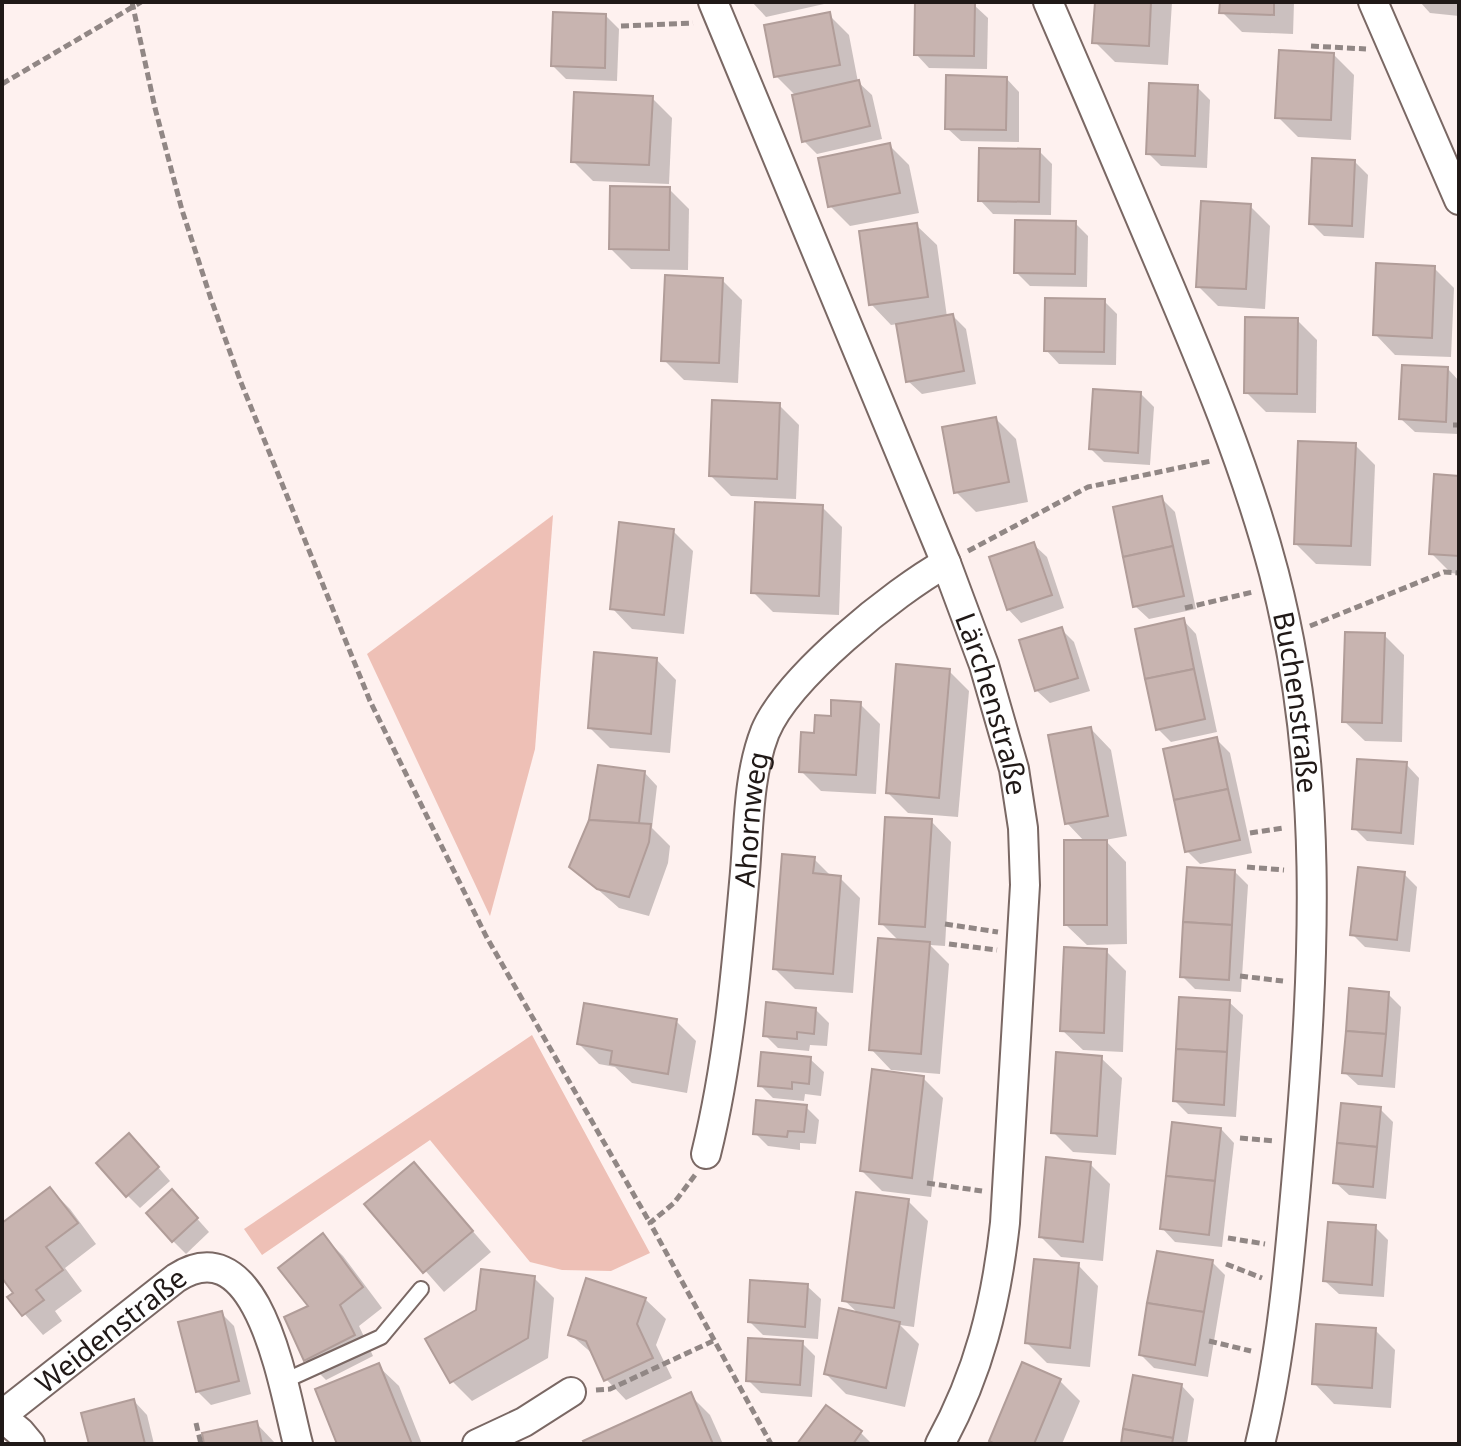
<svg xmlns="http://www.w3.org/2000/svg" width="1461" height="1446" viewBox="0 0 1461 1446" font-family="'Noto Sans',sans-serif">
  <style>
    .green { fill: #eec0b6 }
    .shadow { fill: #0003 }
    .building { fill: #c8b4b0; stroke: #b19d99; stroke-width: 2 }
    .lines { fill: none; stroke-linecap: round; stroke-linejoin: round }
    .lane-casing { stroke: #7a6864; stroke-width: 18 }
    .street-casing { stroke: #7a6864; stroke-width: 32 }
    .path { stroke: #918785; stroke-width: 5; stroke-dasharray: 8 4; stroke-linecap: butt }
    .lane { stroke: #fff; stroke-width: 14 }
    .street { stroke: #fff; stroke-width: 28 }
    .labels { text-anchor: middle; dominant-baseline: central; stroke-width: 6; stroke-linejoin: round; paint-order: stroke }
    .street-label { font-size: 28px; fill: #201917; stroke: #fff }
  </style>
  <rect width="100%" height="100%" fill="#fef1ef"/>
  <g class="green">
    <polygon points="553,515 535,749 490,916 367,654"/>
    <polygon points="532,1035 650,1253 611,1271 562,1270 530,1262 430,1140 262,1255 244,1229"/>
  </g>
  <g class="shadow">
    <polygon points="752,2 833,2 766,17"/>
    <polygon points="1097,2 1172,2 1168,65 1115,62 1095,42"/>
    <polygon points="1222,2 1294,2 1293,34 1242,32 1222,12"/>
    <polygon points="1420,2 1459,2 1459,16 1430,13"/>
    <polygon points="974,5 988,18 987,69 929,68 916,54"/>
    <polygon points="829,15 849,35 858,82 872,95 882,139 817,154 804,141 796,96 776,76"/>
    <polygon points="606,16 619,29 617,81 566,79 553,66"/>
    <polygon points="1334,55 1354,75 1351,140 1298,137 1278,117"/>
    <polygon points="1006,78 1019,92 1019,142 961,141 947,128"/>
    <polygon points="1197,87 1210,100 1207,168 1161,166 1148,153"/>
    <polygon points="652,98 672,118 669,184 593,181 573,161"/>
    <polygon points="889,145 909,165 919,213 850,226 830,206"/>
    <polygon points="1039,151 1052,164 1051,215 993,214 980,200"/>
    <polygon points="1355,162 1368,175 1364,238 1324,236 1311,223"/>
    <polygon points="669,189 689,209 688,270 631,269 611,249"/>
    <polygon points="1250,206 1270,226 1265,309 1218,306 1198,286"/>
    <polygon points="1075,223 1088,236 1087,287 1030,286 1016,272"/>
    <polygon points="916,225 937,245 947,317 953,316 966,329 976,384 922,394 908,381 898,324 891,325 871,304"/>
    <polygon points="1434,268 1454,288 1451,357 1395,355 1375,334"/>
    <polygon points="722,280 742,300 738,383 684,380 664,360"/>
    <polygon points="1104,301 1117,314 1116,365 1059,364 1046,350"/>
    <polygon points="1297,320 1317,340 1316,413 1266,412 1246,392"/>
    <polygon points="1448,369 1459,381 1458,434 1415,432 1401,419"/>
    <polygon points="1141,394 1154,407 1150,465 1104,462 1091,449"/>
    <polygon points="779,405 799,425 796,499 731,496 711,476"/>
    <polygon points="996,419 1016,439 1028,502 976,512 956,492"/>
    <polygon points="1355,445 1375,465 1371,566 1316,564 1296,544"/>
    <polygon points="1459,478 1459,574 1451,573 1431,553"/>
    <polygon points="1162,499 1175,512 1196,609 1149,619 1135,606"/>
    <polygon points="822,507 842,527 839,615 773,612 753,592"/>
    <polygon points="673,531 693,551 684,634 632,629 612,608"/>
    <polygon points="1033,544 1047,557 1064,608 1021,623 1008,609"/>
    <polygon points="1183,620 1196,634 1217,732 1171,742 1158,729"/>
    <polygon points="1061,629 1074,642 1090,691 1050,703 1036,690"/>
    <polygon points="1384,635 1404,655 1402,742 1365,741 1344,721"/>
    <polygon points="656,659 676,680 670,753 610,748 590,728"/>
    <polygon points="949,671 969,691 958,817 908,813 888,793"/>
    <polygon points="860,704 880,724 876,794 821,791 801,771 816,735 833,718"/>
    <polygon points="1091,729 1111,750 1127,836 1105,840 1126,862 1127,944 1087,945 1066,925 1085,842 1067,823"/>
    <polygon points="1216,739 1230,753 1252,853 1200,864 1187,851"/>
    <polygon points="1406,764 1419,778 1414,845 1367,841 1354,828"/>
    <polygon points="600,767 644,772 657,786 652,828 670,846 668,863 649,916 619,908 571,866 591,821"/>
    <polygon points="931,821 951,842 945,946 930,945 949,964 940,1074 891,1070 871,1049 900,942 881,923"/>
    <polygon points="814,859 832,877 840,878 860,898 853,993 795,989 775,969"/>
    <polygon points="1234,871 1248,885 1241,992 1195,989 1182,976"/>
    <polygon points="1404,874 1417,887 1410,952 1365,947 1352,934"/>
    <polygon points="1106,951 1126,971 1123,1052 1083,1050 1062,1030"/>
    <polygon points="1388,994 1401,1007 1395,1088 1358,1085 1344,1072"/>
    <polygon points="1229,1002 1243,1015 1236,1117 1188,1114 1175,1101"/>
    <polygon points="815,1009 829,1023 827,1046 810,1045 809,1051 778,1048 765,1035"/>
    <polygon points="676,1021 696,1041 687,1093 632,1083 615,1067 599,1064 579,1044"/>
    <polygon points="1101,1058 1122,1078 1116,1155 1073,1152 1053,1132"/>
    <polygon points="810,1059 824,1072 821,1096 805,1094 804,1101 773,1098 760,1085"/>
    <polygon points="923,1078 943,1098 931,1197 882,1191 862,1171"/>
    <polygon points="806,1107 819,1120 816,1144 800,1143 800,1150 768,1146 755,1133"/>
    <polygon points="1380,1109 1393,1122 1386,1199 1349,1195 1335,1182"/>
    <polygon points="1221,1129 1234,1143 1222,1247 1175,1242 1162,1228"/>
    <polygon points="142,1149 170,1181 140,1208 127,1195"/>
    <polygon points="414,1164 491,1252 444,1292 367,1204"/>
    <polygon points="1090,1164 1110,1184 1103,1261 1061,1257 1041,1237"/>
    <polygon points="50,1189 70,1209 96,1244 65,1268 82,1291 55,1311 62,1321 43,1335 10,1297 16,1293 2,1275 2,1226"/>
    <polygon points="908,1201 928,1221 914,1327 900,1325 919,1344 905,1407 846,1394 826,1374 860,1315 844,1300"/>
    <polygon points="185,1205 209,1232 186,1254 173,1241"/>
    <polygon points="1375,1227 1388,1240 1384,1297 1339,1294 1325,1281"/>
    <polygon points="323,1236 343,1256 382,1308 359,1326 373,1356 326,1380 306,1360"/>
    <polygon points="1212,1262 1225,1275 1208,1377 1154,1368 1141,1355"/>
    <polygon points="1078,1265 1098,1286 1090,1367 1047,1363 1027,1343"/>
    <polygon points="534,1278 554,1298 548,1358 472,1401 452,1381"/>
    <polygon points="807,1286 821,1299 818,1339 763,1335 750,1322"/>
    <polygon points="645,1299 666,1319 656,1345 672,1378 626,1400 606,1379 595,1356 570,1334"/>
    <polygon points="221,1313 234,1326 251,1394 211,1405 197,1391"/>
    <polygon points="1375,1330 1395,1350 1391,1408 1334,1404 1314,1383"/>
    <polygon points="802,1343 815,1356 812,1397 761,1393 748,1380"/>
    <polygon points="378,1366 399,1386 422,1444 339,1444"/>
    <polygon points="1060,1381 1080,1401 1062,1444 994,1444 991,1441"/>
    <polygon points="1181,1385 1194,1399 1187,1444 1123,1444"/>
    <polygon points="690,1395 710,1415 723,1444 587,1444"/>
    <polygon points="134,1401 147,1415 154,1444 91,1444"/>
    <polygon points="256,1423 276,1444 206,1444"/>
    <polygon points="861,1433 872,1444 799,1444"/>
  </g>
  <g class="building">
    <polygon points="915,2 975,3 974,56 914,55"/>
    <polygon points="1095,2 1151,2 1149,46 1092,43"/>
    <polygon points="1220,2 1274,2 1274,15 1219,13"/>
    <polygon points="553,12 606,14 605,68 551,66"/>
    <polygon points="830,12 840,65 774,77 764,25"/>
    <polygon points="1279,50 1334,53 1331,120 1275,118"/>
    <polygon points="946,75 1007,77 1006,130 945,129"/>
    <polygon points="859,80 870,126 802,142 792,95"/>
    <polygon points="1149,83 1198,85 1195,156 1146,154"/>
    <polygon points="574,92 653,96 649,165 571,162"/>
    <polygon points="890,143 900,193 828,207 818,158"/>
    <polygon points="979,148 1040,149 1039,202 978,201"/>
    <polygon points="1312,158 1355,160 1352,226 1309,224"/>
    <polygon points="610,186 670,187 669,250 609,249"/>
    <polygon points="1201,201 1251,204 1246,289 1196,287"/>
    <polygon points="1015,220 1076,221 1075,274 1014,273"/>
    <polygon points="917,223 928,297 869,305 859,231"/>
    <polygon points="1376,263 1435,266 1432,338 1373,335"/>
    <polygon points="665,275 723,278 719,363 661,361"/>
    <polygon points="1045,298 1105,299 1104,352 1044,351"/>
    <polygon points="953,314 964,371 906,382 896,324"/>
    <polygon points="1245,317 1298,318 1297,394 1244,393"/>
    <polygon points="1402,365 1448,367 1446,422 1399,419"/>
    <polygon points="1093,389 1141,392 1138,453 1089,449"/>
    <polygon points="712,400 780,403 777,479 709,476"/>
    <polygon points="996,417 1009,482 954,493 942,427"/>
    <polygon points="1298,441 1356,443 1351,546 1294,544"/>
    <polygon points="1434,474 1459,476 1459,556 1429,554"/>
    <polygon points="1162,496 1173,546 1123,557 1113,507"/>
    <polygon points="755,502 823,505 819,596 751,593"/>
    <polygon points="619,522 674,529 664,615 610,609"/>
    <polygon points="1034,542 1052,595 1007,610 989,557"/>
    <polygon points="1173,546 1184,596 1133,607 1123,557"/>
    <polygon points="1184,618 1194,669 1145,679 1135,629"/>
    <polygon points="1062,627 1078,678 1035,691 1019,640"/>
    <polygon points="1345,632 1385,633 1382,723 1342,722"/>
    <polygon points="594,652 657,658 651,734 588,728"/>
    <polygon points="896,664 950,669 939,798 886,793"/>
    <polygon points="1194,669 1205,719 1156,730 1145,679"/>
    <polygon points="831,700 861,702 856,775 799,772 801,732 814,733 815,715 831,716"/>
    <polygon points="1091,727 1108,816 1065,824 1048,735"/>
    <polygon points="1217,737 1228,789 1174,800 1163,749"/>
    <polygon points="1357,759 1407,762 1401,833 1352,829"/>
    <polygon points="598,765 645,771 639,823 589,820"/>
    <polygon points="1228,789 1240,840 1185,852 1174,800"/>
    <polygon points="885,817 932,819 925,927 879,924"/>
    <polygon points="589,820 651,824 649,842 629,897 597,889 569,867"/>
    <rect x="1064" y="840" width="43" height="85"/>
    <polygon points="782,854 815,857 813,873 841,876 833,974 773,969"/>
    <polygon points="1187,867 1235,870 1232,925 1183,922"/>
    <polygon points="1358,867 1405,872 1397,940 1350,935"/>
    <polygon points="1183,922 1232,925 1229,980 1180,977"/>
    <polygon points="878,938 930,942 921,1054 869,1050"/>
    <polygon points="1064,947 1107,949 1104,1033 1060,1031"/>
    <polygon points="1349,988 1389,992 1386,1034 1346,1031"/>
    <polygon points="1179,997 1230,1000 1227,1052 1176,1049"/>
    <polygon points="766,1002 816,1008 814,1034 797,1032 797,1039 763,1036"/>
    <polygon points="584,1003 677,1019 668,1074 610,1064 612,1051 577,1044"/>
    <polygon points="1346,1031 1386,1034 1382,1076 1342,1073"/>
    <polygon points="1176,1049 1227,1052 1224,1105 1173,1101"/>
    <polygon points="761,1052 811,1057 809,1084 792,1082 792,1089 758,1086"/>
    <polygon points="1056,1052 1102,1056 1097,1136 1051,1133"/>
    <polygon points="872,1069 924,1076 912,1178 860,1171"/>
    <polygon points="756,1100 807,1105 804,1132 788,1131 787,1137 753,1134"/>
    <polygon points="1341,1103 1381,1107 1377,1147 1337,1143"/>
    <polygon points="1172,1122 1221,1128 1215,1181 1166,1176"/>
    <polygon points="129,1133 159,1167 126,1197 96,1163"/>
    <polygon points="1337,1143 1377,1147 1373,1187 1333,1183"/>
    <polygon points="1046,1157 1091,1162 1083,1242 1039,1237"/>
    <polygon points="414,1162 473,1231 423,1273 364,1204"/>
    <polygon points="1166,1176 1215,1181 1209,1235 1160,1229"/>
    <polygon points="50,1187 78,1223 46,1247 63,1270 36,1290 44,1300 22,1316 7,1297 13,1293 2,1278 2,1223"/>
    <polygon points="172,1189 198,1218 172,1242 146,1213"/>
    <polygon points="856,1192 909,1199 894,1308 842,1301"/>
    <polygon points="1328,1222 1376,1225 1372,1285 1323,1281"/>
    <polygon points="323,1233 363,1287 340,1305 355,1335 304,1361 284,1317 308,1306 278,1268"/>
    <polygon points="1157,1251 1213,1260 1204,1312 1147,1303"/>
    <polygon points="1034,1259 1079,1263 1070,1348 1025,1343"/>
    <polygon points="481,1269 535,1276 528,1338 450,1383 425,1339 476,1310"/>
    <polygon points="586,1278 646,1298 637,1324 653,1358 604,1381 586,1341 568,1335"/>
    <polygon points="750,1280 808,1284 805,1327 748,1322"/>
    <polygon points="1147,1303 1204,1312 1195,1365 1139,1355"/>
    <polygon points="839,1308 900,1322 886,1388 824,1374"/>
    <polygon points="222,1311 239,1381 196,1392 178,1322"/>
    <polygon points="1316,1324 1376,1328 1372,1388 1312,1384"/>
    <polygon points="748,1338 803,1341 800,1385 746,1381"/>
    <polygon points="1022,1362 1061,1379 1034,1444 995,1444 989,1441"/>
    <polygon points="379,1363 412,1444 337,1444 315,1389"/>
    <polygon points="1133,1375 1182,1384 1173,1438 1123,1429"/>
    <polygon points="691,1392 713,1444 585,1444 583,1441"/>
    <polygon points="134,1399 145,1444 89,1444 81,1413"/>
    <polygon points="826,1405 862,1431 853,1444 797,1444"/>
    <polygon points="257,1421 262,1444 204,1444 202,1433"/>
    <polygon points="1123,1429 1173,1438 1172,1444 1121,1444"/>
  </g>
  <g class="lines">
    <g class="lane-casing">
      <polyline id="lane" points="282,1382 381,1337 421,1289"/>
    </g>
    <g class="street-casing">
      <g id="street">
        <path id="s1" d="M713,2L946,563L984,665L1014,769L1023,828L1025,885L1005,1223C996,1304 979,1373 940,1444"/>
        <path id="s2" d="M1048,2C1086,89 1123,177 1160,264C1203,365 1246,467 1274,573C1325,768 1315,964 1298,1162C1290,1255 1282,1353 1260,1444"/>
        <polyline points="1373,2 1459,200"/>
        <path id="s3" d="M706,1154C728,1065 736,974 744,883C749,834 747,778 765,732C788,677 894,592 946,563"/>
        <path id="s4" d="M2,1415L176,1278C260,1224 284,1392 298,1444"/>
        <polyline points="2,1417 20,1432 30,1444"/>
        <polyline points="477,1444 524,1422 571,1392"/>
      </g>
    </g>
    <g class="path">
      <polyline points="132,2 155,108 182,210 211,299 240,380 370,701 486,936 650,1223"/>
      <polyline points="621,26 693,23"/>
      <polyline points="1311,46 1366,49"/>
      <polyline points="2,84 141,2"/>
      <polyline points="1453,425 1459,425"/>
      <polyline points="968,551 1088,487 1211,461"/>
      <polyline points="1185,608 1253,592"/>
      <polyline points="1310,626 1444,572 1459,573"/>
      <polyline points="1250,833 1283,828"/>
      <polyline points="1247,867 1284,870"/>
      <polyline points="945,924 998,932"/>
      <polyline points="949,944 997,950"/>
      <polyline points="1240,976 1283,981"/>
      <polyline points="1240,1138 1275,1141"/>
      <polyline points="695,1175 674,1203 650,1223 771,1444"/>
      <polyline points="927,1183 982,1191"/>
      <polyline points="1228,1238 1265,1244"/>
      <polyline points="1226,1264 1262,1278"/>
      <polyline points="1209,1341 1251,1351"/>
      <polyline points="596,1390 610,1389 713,1341"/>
      <polyline points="196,1423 201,1444"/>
    </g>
    <use href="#lane" class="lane"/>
    <use href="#street" class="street"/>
  </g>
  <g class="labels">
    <g class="street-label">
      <text stroke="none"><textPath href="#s2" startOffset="746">Buchenstraße</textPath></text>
      <text stroke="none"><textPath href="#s1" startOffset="756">Lärchenstraße</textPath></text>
      <text stroke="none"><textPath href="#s3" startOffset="338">Ahornweg</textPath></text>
      <text stroke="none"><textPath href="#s4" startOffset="138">Weidenstraße</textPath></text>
    </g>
  </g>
  <rect width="1461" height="1446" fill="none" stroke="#201917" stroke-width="8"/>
</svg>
